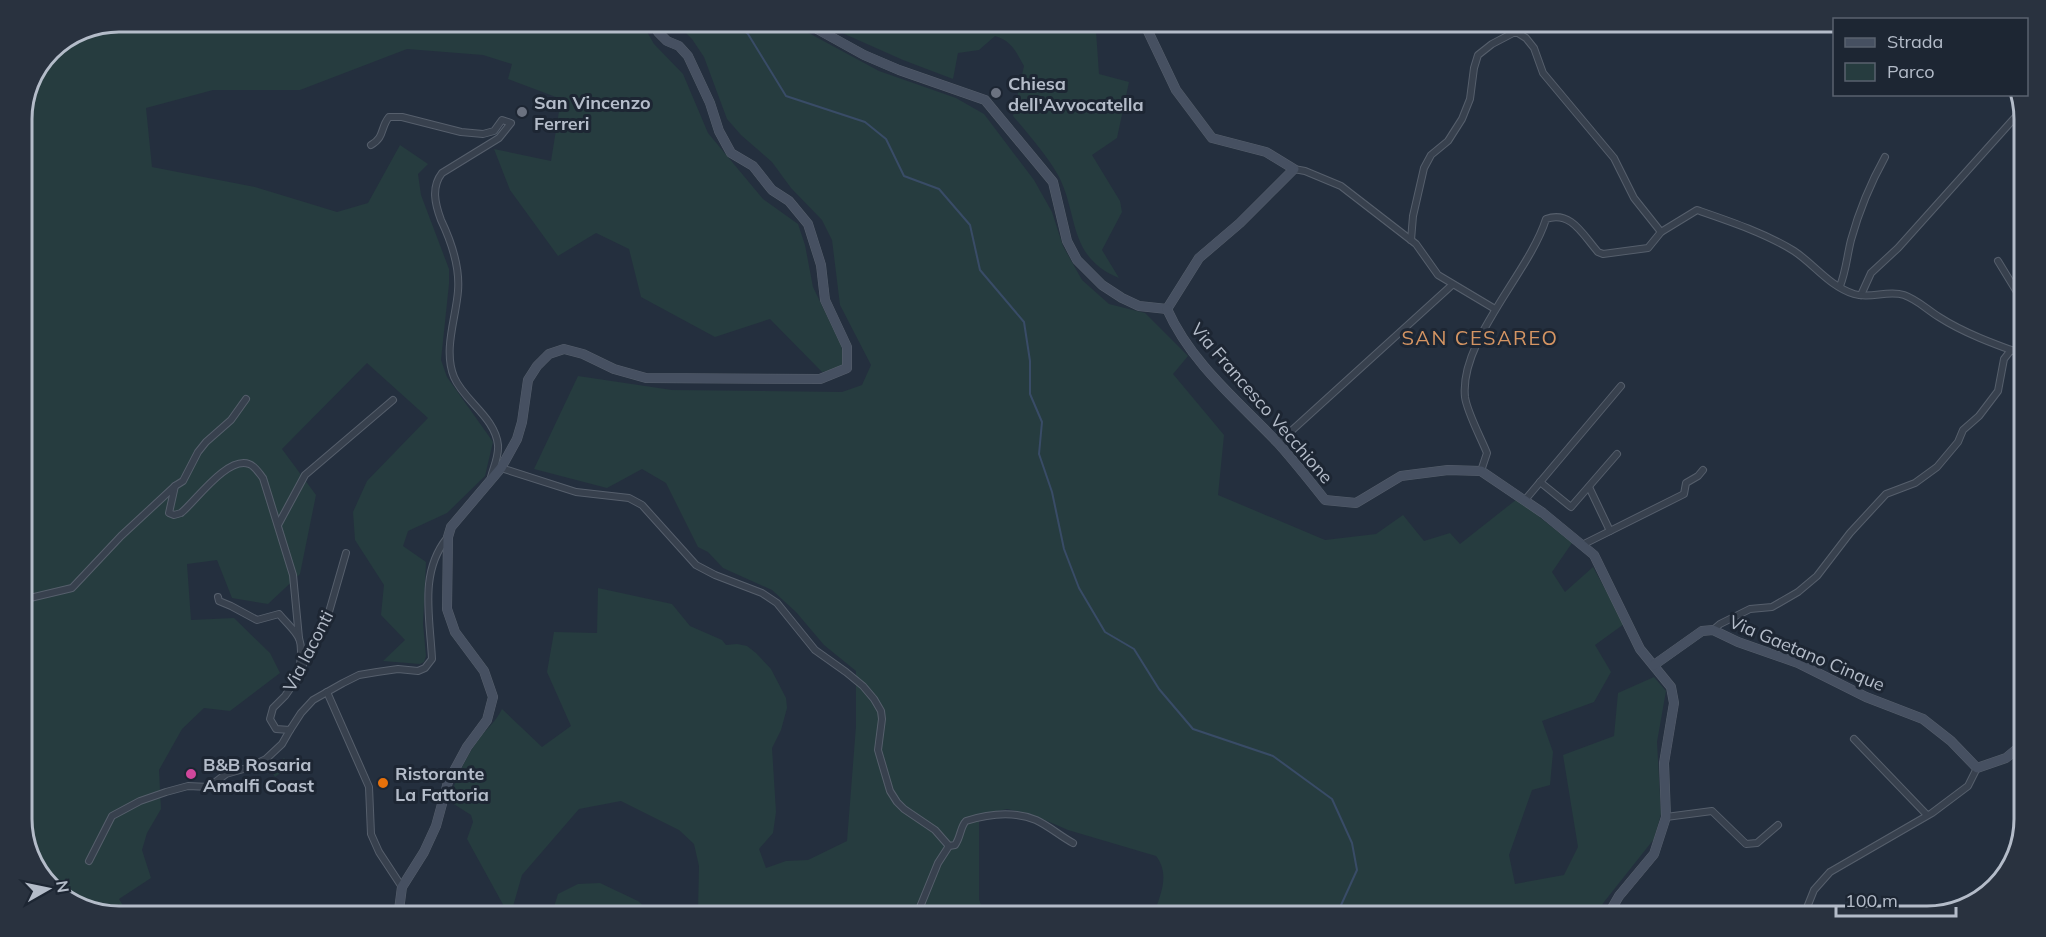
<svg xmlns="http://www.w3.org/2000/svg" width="2046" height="937" viewBox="0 0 2046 937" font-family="Mulish,sans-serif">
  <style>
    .green { fill: #263c3f }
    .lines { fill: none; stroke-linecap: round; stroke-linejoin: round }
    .stream { stroke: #394c67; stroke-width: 2 }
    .street-casing { stroke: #565f6c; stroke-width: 8 }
    .secondary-casing { stroke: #565f6c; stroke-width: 10 }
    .street { stroke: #38414e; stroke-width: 6 }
    .secondary { stroke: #465061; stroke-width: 9 }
    .worship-dot { fill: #6b7280; stroke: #1d2633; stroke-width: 2 }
    .hotel-dot { fill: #d1479c; stroke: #1d2633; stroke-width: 2 }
    .food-dot { fill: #e8710a; stroke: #1d2633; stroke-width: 2 }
    .labels { text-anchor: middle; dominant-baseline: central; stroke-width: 6; stroke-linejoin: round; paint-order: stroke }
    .poi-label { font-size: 18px; font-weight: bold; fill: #b4bcc9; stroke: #1d2633; text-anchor: start }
    .street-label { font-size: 18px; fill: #b4bcc9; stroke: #1d2633 }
    .neighbourhood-label { font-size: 20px; letter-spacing: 1.5px; fill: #d59563; stroke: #1d2633 }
    .rim { fill: none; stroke: #b4bcc9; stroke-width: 3 }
  </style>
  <rect width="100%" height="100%" fill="#242f3e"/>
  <g class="green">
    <polygon points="119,21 642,23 654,44 683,74 708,133 763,199 798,224 805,245 813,287 841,345 843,355 842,366 832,370 822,372 770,319 715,337 641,297 629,249 596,233 558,256 510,190 494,149 551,161 561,99 508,79 512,64 483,55 407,49 300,90 213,90 146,108 152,167 255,187 337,212 368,203 400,145 428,164 418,174 421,195 449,269 449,284 441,360 447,377 493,442 485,476 447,513 408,531 403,546 426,562 423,624 426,656 424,662 420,664 383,661 405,640 381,615 384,585 355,540 353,512 367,481 428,418 367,363 282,449 316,495 300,574 268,604 232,598 217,560 187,564 191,620 234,618 270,653 280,673 230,711 204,708 182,729 159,770 161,809 147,833 142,850 151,878 119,899 125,909 81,908 38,873 21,825 21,113 50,49"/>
    <path d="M676,23L792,24L879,71L956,98L984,114L1034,180L1052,212L1063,246L1082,280L1109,304L1145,313L1188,356L1173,374L1224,435L1218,495L1325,540L1376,534L1403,515L1424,541L1450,533L1460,544L1517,499L1572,543L1552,572L1565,592L1593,567L1624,624L1595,645L1611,672L1594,702L1542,721L1553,752L1550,785L1532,790L1509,855L1515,884L1564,875L1578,847L1563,755L1614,736L1618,693L1654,677L1666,691L1657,742L1661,814L1654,839L1604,902L1596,915L1154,913C1161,894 1170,874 1156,856L1068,830L1031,814L1007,809L979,815V899L983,912L698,911L699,866L694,844L679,830L621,801L579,809L522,875L512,910H506L467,839L473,822L471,815L449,801C455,780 465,759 478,740C486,729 496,722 502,709L542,747L571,726L547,672L554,632L597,633L598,588L672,604L690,626L722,640L726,645L737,644L747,646L756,653L771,669L786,698L787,708L781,730L772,748L776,812L773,833L759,849L766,868L786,861L808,860L847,841L856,726V671L824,645L796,612L772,590L723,568L708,552L698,547L666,483L642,469L607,488L534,469L578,376L672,390L842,392L862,385L871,365L840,305L832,240L822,220L791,188L772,162L741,135L727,119L704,57L692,39Z"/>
    <path d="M822,24L1092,25L1096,31L1099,74L1129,82L1117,138L1092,155L1120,201L1122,212L1102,250L1119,278C1067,257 1079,214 1058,175C1045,153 1029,135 1013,116L1024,66C1016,52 1012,41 995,36L979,50L958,53L953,79L903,60Z"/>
    <polygon points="284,758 292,765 275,777 270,769"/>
    <polygon points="600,883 638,901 649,911 553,910 558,894 578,884"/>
  </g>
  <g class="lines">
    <polyline class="stream" points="736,24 748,34 786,96 865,122 886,139 904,176 939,189 970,225 980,270 1024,322 1030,361 1030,394 1042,422 1039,454 1052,492 1064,549 1079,588 1105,632 1134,649 1159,689 1193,729 1273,756 1332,799 1352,843 1357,870 1337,914"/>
    <g class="street-casing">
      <g id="street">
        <path d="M371,145C385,137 380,128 389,117H402L461,132L483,134L494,131L502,120L511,123L499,138L442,173C431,187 435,204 441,220C451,241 460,267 458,291C456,318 443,350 454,377C464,401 495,417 498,445C499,456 494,466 491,477"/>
        <polyline points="1294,169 1305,171 1341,186 1416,244 1438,275 1495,309"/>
        <polyline points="1411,240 1413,216 1424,168 1431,155 1448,141 1462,119 1470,99 1474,68 1478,55 1492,44 1513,33 1518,33 1526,38 1534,48 1543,73 1614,158 1634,198 1661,232"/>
        <polyline points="1998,261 2023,302"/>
        <path d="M1840,286C1846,271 1847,256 1851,240C1859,211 1870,184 1885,157"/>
        <polyline points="1861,295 1871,273 1898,248 2019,113 2025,115"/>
        <path d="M246,399L231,420L206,442L198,452L183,481L175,486L169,513L174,515L181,513C195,502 227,456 249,464C255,466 259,473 263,478L293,575L299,638"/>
        <polyline points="1278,443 1452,285"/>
        <polyline points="501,468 576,492 629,498 642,505 696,565 715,575 762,593 777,603 815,650 846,672 863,686 874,699 881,711 882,719 878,750 890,791 897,802 904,809 935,830 949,846"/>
        <path d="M1481,471L1487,453C1481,438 1467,412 1465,397C1459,341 1529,273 1546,219C1571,210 1583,235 1598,252L1603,254L1648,248L1661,232L1697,210C1729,221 1765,233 1794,251C1814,264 1829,286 1854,294C1870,299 1888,290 1904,295C1918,300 1926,309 1939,317C1964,333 1994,344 2022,354"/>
        <polyline points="1540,482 1571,507 1617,454"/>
        <polyline points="1589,487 1610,531"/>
        <polyline points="1525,500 1621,386"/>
        <polyline points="278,525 305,475 393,400"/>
        <polyline points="1582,545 1684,494 1686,483 1698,476 1703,470"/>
        <path d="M346,553L329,612L294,683L285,696L273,708L270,719L276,729L290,730L301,713L313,700L343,683L359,675L377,672L398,669L418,671L425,668L432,659C430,617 419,573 447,538"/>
        <polyline points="21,596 30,598 72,588 121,536 175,486"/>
        <path d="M218,597L219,601L231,606L257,620L279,614C297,635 304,635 300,664"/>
        <polyline points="1713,630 1720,624 1750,609 1772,607 1798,592 1817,576 1850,533 1886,494 1915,483 1937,467 1958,442 1963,430 1979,416 1998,391 2004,359 2011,350"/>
        <polyline points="327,692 369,787 371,834 379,852 402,887"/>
        <polyline points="1854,739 1927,815"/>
        <polyline points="1666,817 1712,811 1746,844 1757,843 1778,825"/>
        <polyline points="89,861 112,816 140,801 166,792 188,786 209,787 226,774 247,768 266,759 282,744 290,730"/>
        <path d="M918,912L938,863L949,846L955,845C961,837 960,827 966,821C988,814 1014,811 1036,820C1049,826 1060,836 1073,843"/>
        <polyline points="1804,915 1814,890 1830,872 1932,813 1968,786 1977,768"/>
      </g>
    </g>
    <g class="secondary-casing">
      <g id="secondary">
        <polyline points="808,24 864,55 899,70 985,100 1053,182 1067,241 1077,260 1102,285 1122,298 1139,306 1167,309"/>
        <polyline points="1145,25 1176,90 1212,138 1266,152 1294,169 1240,223 1199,258 1167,309"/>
        <path d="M1167,309C1191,363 1238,401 1278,443C1294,461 1310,481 1325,500L1356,503L1401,476L1448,470L1481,471L1543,513L1594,555L1640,649L1671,687L1674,703L1664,763L1666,817L1654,854L1619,896L1608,915"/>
        <polyline points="1654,665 1702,631 1713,630 1738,642 1798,663 1866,697 1923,719 1951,741 1977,768 2006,758 2018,748"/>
        <polyline points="399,910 402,887 424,852 436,826 448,782 467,747 487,720 493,697 484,671 455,632 447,609 448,537 451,527 501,468 517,439 522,422 528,380 537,366 549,354 564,349 583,354 614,369 646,378 820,379 847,368 847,347 825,300 821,265 808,224 789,201 772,190 753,166 731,153 719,131 710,103 688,56 679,46 667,41 658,32 655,23"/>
      </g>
    </g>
    <use href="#street" class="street"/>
    <use href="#secondary" class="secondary"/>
  </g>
  <g class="worship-dot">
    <circle cx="996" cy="93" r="6"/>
    <circle cx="522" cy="112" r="6"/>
  </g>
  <circle class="hotel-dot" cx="191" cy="774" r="6"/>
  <circle class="food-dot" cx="383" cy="783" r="6"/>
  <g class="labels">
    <g class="poi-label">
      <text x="1008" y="83">Chiesa<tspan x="1008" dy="21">dell'Avvocatella</tspan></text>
      <text x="534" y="102">San Vincenzo<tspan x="534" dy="21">Ferreri</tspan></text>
      <text x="203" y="764">B&amp;B Rosaria<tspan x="203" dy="21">Amalfi Coast</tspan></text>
      <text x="395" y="773">Ristorante<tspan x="395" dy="21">La Fattoria</tspan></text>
    </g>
    <g class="street-label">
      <text transform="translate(1262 403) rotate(49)">Via Francesco Vecchione</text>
      <text transform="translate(308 651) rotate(-63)">Via Iaconti</text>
      <text transform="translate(1807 653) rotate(23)">Via Gaetano Cinque</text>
    </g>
    <g class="neighbourhood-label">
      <text x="1480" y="337">SAN CESAREO</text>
    </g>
  </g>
  <path d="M0 0H2046V937H0ZM119 32H1927A87 87 0 0 1 2014 119V819A87 87 0 0 1 1927 906H119A87 87 0 0 1 32 819V119A87 87 0 0 1 119 32Z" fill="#29323f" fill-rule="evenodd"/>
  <path class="rim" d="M119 32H1927A87 87 0 0 1 2014 119V819A87 87 0 0 1 1927 906H119A87 87 0 0 1 32 819V119A87 87 0 0 1 119 32Z"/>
  <rect x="1833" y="18" width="195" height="78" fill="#1d2633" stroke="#59626f" stroke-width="1.5"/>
  <rect x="1845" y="38" width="30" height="9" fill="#465061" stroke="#59626f" stroke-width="1.5"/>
  <text x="1887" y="48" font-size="18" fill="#b4bcc9">Strada</text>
  <rect x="1845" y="63" width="30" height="18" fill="#263c3f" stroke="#59626f" stroke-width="1.5"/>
  <text x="1887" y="78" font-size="18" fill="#b4bcc9">Parco</text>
  <g transform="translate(48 889) rotate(81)" stroke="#1d2633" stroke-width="4.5" paint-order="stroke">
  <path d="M0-4.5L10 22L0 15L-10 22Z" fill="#b4bcc9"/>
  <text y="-9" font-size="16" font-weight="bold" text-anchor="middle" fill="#b4bcc9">N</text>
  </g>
  <path d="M1836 907v9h120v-9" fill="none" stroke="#b4bcc9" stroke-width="3"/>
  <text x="1845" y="907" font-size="18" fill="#b4bcc9" stroke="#1d2633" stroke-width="4.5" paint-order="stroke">100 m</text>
</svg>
